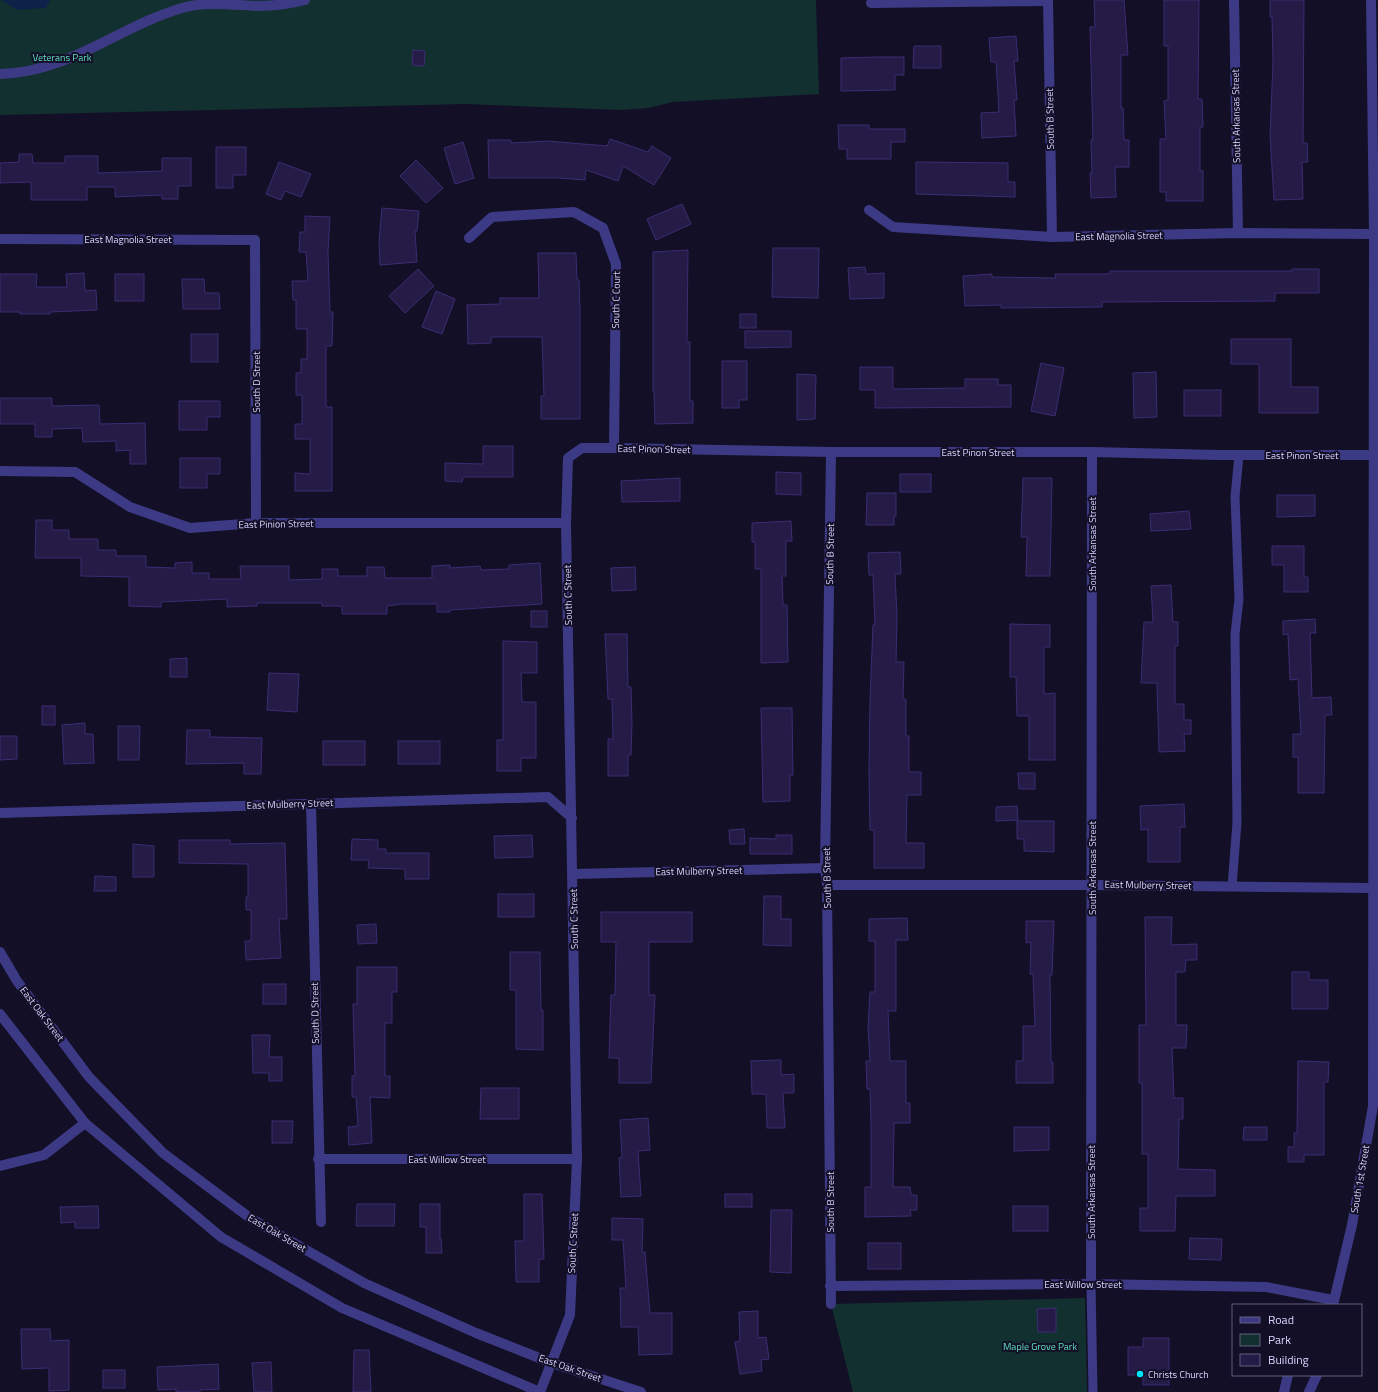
<svg xmlns="http://www.w3.org/2000/svg" width="1378" height="1392" viewBox="0 0 1378 1392" font-family="'Titillium Web',sans-serif">
  <style>
    .green { fill: #12302f }
    .water { fill: #0c2248 }
    .building { fill: #241b47; stroke: #3b2d73 }
    .lines { fill: none; stroke-linecap: round; stroke-linejoin: round }
    .service { stroke: #3d3a85; stroke-width: 9 }
    .minor { stroke: #3d3a85; stroke-width: 10 }
    .tertiary { stroke: #3d3a85; stroke-width: 10 }
    .poi-dot { fill: #00e5ff; stroke: #130f26; stroke-width: 1.5 }
    .labels { text-anchor: middle; dominant-baseline: central; stroke-width: 4; stroke-linejoin: round; paint-order: stroke }
    .park-label { font-size: 10px; fill: #5fe0c0; stroke: #130f26 }
    .street-label { font-size: 10px; fill: #d9d4ff; stroke: #130f26 }
    .poi-label { font-size: 10px; fill: #d9d4ff; stroke: #130f26; text-anchor: start }
  </style>
  <rect width="100%" height="100%" fill="#130f26"/>
  <g class="green">
    <polygon points="0,0 816,0 819,94 673,102 648,108 622,110 465,104 0,115"/>
    <polygon points="1085,1298 1087,1392 853,1392 831,1304"/>
  </g>
  <polygon class="water" points="1,0 50,0 46,8 17,10"/>
  <g class="building">
    <polygon points="1094,0 1124,0 1128,55 1121,55 1121,108 1123,108 1124,140 1129,140 1129,167 1115,167 1116,197 1091,198 1090,173 1092,173 1091,140 1093,140 1090,27 1095,27"/>
    <polygon points="1164,0 1199,0 1198,99 1202,99 1203,127 1200,127 1200,171 1203,171 1203,201 1166,201 1166,192 1160,192 1160,139 1166,139 1164,101 1168,100 1168,46 1164,46"/>
    <polygon points="1270,0 1304,0 1303,143 1307,143 1308,162 1302,162 1303,199 1274,200 1270,136 1273,62 1272,17 1270,17"/>
    <polygon points="1016,36 1018,61 1014,61 1017,100 1014,100 1016,136 982,138 981,113 999,112 996,62 991,62 989,38"/>
    <polygon points="914,46 941,46 941,68 913,68"/>
    <polygon points="413,50 425,51 424,66 412,65"/>
    <polygon points="877,57 904,57 904,75 895,75 895,90 841,91 841,58"/>
    <polygon points="838,125 869,125 869,129 905,129 905,142 891,142 891,159 847,159 847,149 839,149"/>
    <polygon points="610,139 648,152 652,146 671,158 654,185 623,166 618,181 586,170 585,180 559,178 489,178 488,140 511,140 511,143 547,141 607,146"/>
    <polygon points="463,142 474,178 455,184 444,148"/>
    <polygon points="216,147 246,147 246,175 233,175 233,188 216,188"/>
    <polygon points="19,154 32,154 33,163 65,163 65,156 98,156 98,173 162,171 162,158 191,158 191,186 178,186 178,199 162,199 162,195 115,197 115,187 87,187 87,200 31,200 31,182 0,183 0,163 19,162"/>
    <polygon points="416,160 443,188 426,203 400,176"/>
    <polygon points="279,162 311,174 301,197 285,191 281,200 266,194"/>
    <polygon points="916,162 1008,163 1008,182 1015,182 1015,197 916,194"/>
    <polygon points="682,204 691,224 656,240 647,219"/>
    <polygon points="382,208 419,211 417,231 415,231 417,262 380,265 379,242"/>
    <polygon points="305,216 330,217 328,252 330,312 333,312 332,346 326,346 326,407 332,407 332,491 295,491 295,473 310,474 310,439 295,439 295,424 302,424 302,395 296,395 296,373 301,373 301,359 307,359 307,329 296,329 296,300 293,300 292,281 308,281 306,252 299,252 300,232 305,232"/>
    <polygon points="773,248 819,248 818,298 772,297"/>
    <polygon points="688,250 687,342 690,342 690,401 693,401 693,423 655,424 654,392 653,392 653,252"/>
    <polygon points="538,253 576,253 577,280 579,280 580,309 580,419 541,419 541,396 544,396 542,337 491,337 491,343 468,344 467,305 500,304 500,298 539,298"/>
    <polygon points="865,267 866,274 884,273 884,298 850,299 848,268"/>
    <polygon points="418,269 434,286 405,313 389,296"/>
    <polygon points="1292,269 1319,269 1319,293 1275,293 1275,301 1102,302 1102,307 1001,308 1001,305 965,306 963,276 992,274 992,277 1056,278 1055,274 1110,274 1110,271 1292,271"/>
    <polygon points="84,273 85,291 96,290 97,310 50,312 50,314 20,314 20,312 0,312 0,274 37,274 36,287 67,287 66,274"/>
    <rect x="115" y="274" width="29" height="27"/>
    <polygon points="182,279 204,279 205,293 219,293 220,309 183,309"/>
    <polygon points="436,291 455,299 442,334 422,327"/>
    <rect x="740" y="314" width="16" height="14"/>
    <polygon points="745,331 791,331 791,347 745,348"/>
    <rect x="191" y="334" width="27" height="28"/>
    <polygon points="1231,339 1291,339 1291,387 1318,387 1318,413 1259,413 1259,364 1231,364"/>
    <polygon points="722,361 747,361 747,400 739,400 739,408 722,408"/>
    <polygon points="1041,363 1064,368 1055,416 1031,411"/>
    <polygon points="860,367 893,367 893,389 965,388 965,379 998,379 998,385 1011,385 1011,407 875,408 875,390 860,390"/>
    <polygon points="1156,372 1157,417 1134,418 1133,373"/>
    <polygon points="797,374 816,375 815,419 797,420"/>
    <rect x="1184" y="390" width="37" height="26"/>
    <polygon points="0,398 52,398 52,406 99,405 100,424 145,423 146,464 130,464 130,450 116,451 116,441 83,442 82,428 52,429 52,437 35,437 35,424 0,424"/>
    <polygon points="179,401 220,401 220,417 207,417 207,430 179,430"/>
    <polygon points="483,446 513,446 513,477 463,477 462,482 445,481 445,463 483,464"/>
    <polygon points="180,458 220,458 220,474 207,474 207,488 180,488"/>
    <polygon points="776,472 801,473 801,495 776,494"/>
    <rect x="900" y="474" width="31" height="18"/>
    <polygon points="680,478 680,501 622,502 621,481"/>
    <polygon points="1023,478 1052,478 1050,576 1026,576 1027,537 1021,537"/>
    <polygon points="867,493 896,493 896,516 894,516 894,525 866,525"/>
    <polygon points="1277,495 1315,495 1315,516 1277,517"/>
    <polygon points="1189,511 1191,529 1151,531 1150,514"/>
    <polygon points="36,520 52,520 52,530 69,530 69,539 98,539 98,550 116,550 116,556 146,556 146,567 175,568 175,563 192,562 192,573 209,573 209,579 241,579 240,566 289,566 289,580 322,579 322,569 338,569 338,576 367,576 367,567 384,567 385,578 432,578 432,566 450,565 450,568 480,566 481,570 509,569 509,565 540,563 542,604 450,610 450,612 437,612 437,604 402,604 387,606 387,614 342,614 342,606 322,606 322,603 257,603 257,606 227,607 227,599 161,602 161,607 129,606 129,577 81,576 81,558 35,558"/>
    <polygon points="791,521 792,541 786,541 786,576 782,576 783,605 787,605 788,662 761,663 761,569 755,569 755,542 752,542 752,523"/>
    <polygon points="1272,546 1304,546 1304,577 1308,577 1308,592 1284,592 1284,565 1272,565"/>
    <polygon points="900,552 901,574 895,574 897,616 896,662 904,662 903,699 906,699 906,736 909,736 909,772 921,772 921,795 907,795 906,843 924,843 924,868 874,868 874,830 870,830 869,772 870,699 873,625 875,625 873,575 869,575 868,553"/>
    <polygon points="635,567 636,590 612,591 611,568"/>
    <polygon points="1171,585 1173,622 1178,622 1178,646 1175,646 1175,704 1184,704 1184,720 1191,720 1191,734 1184,734 1185,751 1159,752 1157,683 1141,683 1144,622 1153,622 1151,586"/>
    <rect x="531" y="611" width="16" height="16"/>
    <polygon points="1315,619 1316,633 1310,633 1312,698 1331,697 1332,715 1325,715 1324,793 1298,793 1298,757 1293,757 1293,734 1301,734 1298,679 1290,680 1288,634 1283,635 1283,621"/>
    <polygon points="1010,624 1050,625 1050,647 1044,647 1044,694 1055,693 1055,760 1029,760 1029,716 1017,716 1016,677 1010,677"/>
    <polygon points="605,634 627,634 628,687 631,687 632,723 631,755 628,755 628,776 608,776 608,739 613,739 612,699 608,699"/>
    <polygon points="503,641 537,642 537,673 521,673 522,702 536,702 536,758 521,758 521,771 497,771 497,740 503,740"/>
    <polygon points="187,658 187,677 170,677 170,659"/>
    <polygon points="269,673 299,674 297,712 267,710"/>
    <rect x="42" y="706" width="13" height="19"/>
    <polygon points="761,708 792,708 793,775 790,775 790,801 763,802"/>
    <polygon points="85,723 85,734 93,734 94,763 64,764 62,725"/>
    <polygon points="118,726 140,726 139,760 118,760"/>
    <polygon points="187,730 210,730 210,737 262,738 261,774 244,774 244,763 186,764"/>
    <polygon points="0,736 17,736 17,759 0,760"/>
    <rect x="323" y="741" width="42" height="24"/>
    <rect x="398" y="741" width="42" height="23"/>
    <polygon points="1018,773 1035,773 1035,789 1019,789"/>
    <polygon points="1184,804 1185,827 1180,827 1180,862 1148,862 1148,829 1141,830 1140,806"/>
    <polygon points="1017,806 1018,820 996,821 996,807"/>
    <polygon points="1017,821 1054,821 1054,852 1024,851 1024,839 1017,839"/>
    <polygon points="744,829 745,844 730,844 729,830"/>
    <polygon points="532,835 533,857 495,858 494,836"/>
    <polygon points="776,835 792,835 792,854 750,854 750,838 776,839"/>
    <polygon points="352,839 378,840 378,849 386,849 386,853 429,853 429,879 405,879 405,869 368,868 369,860 351,860"/>
    <polygon points="179,840 230,840 230,844 285,843 287,919 279,919 281,958 246,960 245,941 251,941 251,910 246,910 246,897 248,897 248,864 179,863"/>
    <polygon points="133,844 154,846 154,877 133,877"/>
    <polygon points="95,876 116,877 116,891 94,891"/>
    <rect x="498" y="894" width="36" height="23"/>
    <polygon points="764,896 781,896 781,919 791,919 791,946 763,945"/>
    <polygon points="601,912 692,912 692,942 649,942 649,995 655,995 651,1083 619,1083 619,1058 609,1058 611,995 615,995 616,942 601,942"/>
    <polygon points="1145,917 1172,917 1171,945 1197,944 1197,960 1186,960 1185,972 1176,972 1176,1025 1187,1025 1186,1048 1172,1048 1174,1098 1183,1098 1183,1119 1179,1119 1178,1169 1215,1170 1215,1196 1176,1196 1175,1231 1140,1231 1140,1208 1148,1208 1148,1154 1142,1154 1142,1083 1139,1083 1139,1025 1146,1025"/>
    <polygon points="907,918 908,940 896,940 896,1011 888,1011 890,1061 906,1061 906,1103 910,1103 910,1123 894,1123 893,1187 910,1187 911,1195 917,1195 917,1210 910,1210 911,1216 865,1217 865,1187 871,1187 871,1122 870,1089 867,1089 866,1061 870,1061 868,1026 870,992 875,992 875,941 869,941 869,919"/>
    <polygon points="1026,921 1054,921 1052,975 1050,975 1051,1062 1053,1062 1053,1083 1016,1083 1016,1061 1023,1061 1023,1026 1035,1026 1033,974 1030,974 1031,942 1026,943"/>
    <polygon points="376,924 377,943 358,944 357,925"/>
    <polygon points="510,952 540,952 541,1010 543,1010 543,1050 516,1049 516,990 510,990"/>
    <polygon points="357,967 397,967 397,992 392,992 392,1023 385,1023 385,1076 390,1076 390,1098 370,1097 372,1143 349,1145 348,1127 358,1126 356,1097 352,1097 352,1076 355,1076 353,1004 357,1004"/>
    <polygon points="1292,972 1309,972 1309,980 1328,980 1328,1009 1292,1009"/>
    <rect x="263" y="984" width="23" height="20"/>
    <polygon points="252,1035 270,1035 269,1057 282,1057 282,1081 269,1081 269,1073 253,1073"/>
    <polygon points="781,1060 781,1075 794,1074 794,1093 783,1093 785,1128 767,1128 766,1094 752,1094 751,1061"/>
    <polygon points="1298,1061 1329,1062 1328,1082 1324,1082 1324,1155 1304,1155 1304,1162 1288,1162 1288,1147 1294,1147 1294,1133 1297,1133"/>
    <polygon points="481,1088 519,1088 519,1119 480,1119"/>
    <polygon points="648,1118 650,1150 638,1151 641,1196 621,1197 619,1158 622,1157 620,1120"/>
    <polygon points="272,1121 293,1121 292,1143 272,1143"/>
    <polygon points="1014,1127 1049,1127 1049,1150 1014,1151"/>
    <polygon points="1244,1127 1267,1127 1267,1140 1243,1140"/>
    <polygon points="524,1194 542,1194 544,1259 539,1259 539,1282 516,1282 515,1241 524,1241"/>
    <rect x="725" y="1194" width="27" height="13"/>
    <polygon points="357,1204 395,1204 394,1226 356,1226"/>
    <polygon points="420,1204 440,1204 440,1239 441,1239 442,1253 426,1253 426,1227 420,1227"/>
    <polygon points="98,1206 99,1228 75,1228 75,1222 61,1223 60,1207"/>
    <rect x="1013" y="1206" width="35" height="25"/>
    <polygon points="771,1210 792,1210 791,1273 770,1272"/>
    <polygon points="612,1218 643,1219 642,1252 645,1252 650,1313 672,1313 672,1354 639,1355 638,1327 621,1327 620,1288 626,1288 623,1240 612,1240"/>
    <polygon points="1190,1238 1222,1239 1221,1260 1189,1259"/>
    <rect x="868" y="1243" width="33" height="26"/>
    <polygon points="1056,1308 1056,1332 1038,1332 1037,1309"/>
    <polygon points="758,1311 758,1338 766,1337 769,1359 761,1360 762,1371 740,1374 735,1342 740,1341 739,1312"/>
    <polygon points="21,1329 50,1329 51,1341 69,1340 69,1390 49,1391 49,1368 22,1369"/>
    <polygon points="1143,1338 1169,1338 1169,1385 1143,1385 1143,1375 1128,1375 1128,1347 1143,1347"/>
    <polygon points="354,1350 369,1350 371,1392 353,1392"/>
    <polygon points="271,1362 272,1392 254,1392 252,1363"/>
    <polygon points="218,1364 219,1389 200,1390 200,1392 176,1392 176,1389 158,1390 157,1367"/>
    <rect x="103" y="1370" width="22" height="18"/>
  </g>
  <g class="lines">
    <g class="service">
      <polyline points="1232,886 1237,823 1235,634 1239,599 1235,497 1239,455"/>
      <polyline points="1091,1284 1093,1391"/>
    </g>
    <g class="minor">
      <polyline points="1048,0 1052,237"/>
      <polyline points="1234,0 1238,233"/>
      <polyline points="871,3 1048,1"/>
      <path d="M0,74C71,72 117,27 182,8C206,1 233,5 257,6C273,6 290,4 305,0"/>
      <polyline points="869,210 893,227 1052,237 1238,233 1374,234"/>
      <polyline points="469,238 492,217 574,212 603,228 616,264 614,448"/>
      <polyline points="0,239 255,240 256,523"/>
      <polyline points="0,471 75,472 130,507 190,528 256,523 566,523"/>
      <polyline points="311,803 321,1222"/>
      <polyline points="0,813 548,797 572,818"/>
      <polyline points="573,874 825,868"/>
      <polyline points="827,885 1092,885 1373,888"/>
      <polyline points="318,1159 577,1159"/>
      <polyline points="0,1166 44,1155 85,1123"/>
      <polyline points="1091,1284 1092,452"/>
      <polyline points="830,1286 1091,1284 1266,1287 1333,1300"/>
      <polyline points="831,1304 827,885 825,868 831,452"/>
      <polyline points="540,1392 570,1315 577,1159 566,523 568,458 582,448 614,448 831,452 1092,452 1218,455 1373,455"/>
    </g>
    <g class="tertiary">
      <polyline points="0,952 17,981 89,1077 163,1153 250,1218 364,1283 476,1333 552,1363 641,1392"/>
      <polyline points="0,1014 85,1123 221,1237 342,1308 540,1392"/>
      <polyline points="1333,1305 1352,1225 1373,1106 1374,234 1371,0"/>
      <polyline points="1284,1392 1288,1375"/>
      <polyline points="1309,1392 1317,1375"/>
    </g>
  </g>
  <circle class="poi-dot" cx="1140" cy="1374" r="4"/>
  <g class="labels">
    <g class="park-label">
      <text x="62" y="57">Veterans Park</text>
      <text x="1040" y="1346">Maple Grove Park</text>
    </g>
    <g class="street-label">
      <text transform="translate(1236 116) rotate(-91)">South Arkansas Street</text>
      <text transform="translate(1050 119) rotate(-91)">South B Street</text>
      <text transform="translate(1119 236) rotate(-1)">East Magnolia Street</text>
      <text x="128" y="239">East Magnolia Street</text>
      <text transform="translate(616 300) rotate(-89)">South C Court</text>
      <text transform="translate(256 382) rotate(-90)">South D Street</text>
      <text transform="translate(654 449) rotate(1)">East Pinon Street</text>
      <text x="978" y="452">East Pinon Street</text>
      <text x="1302" y="455">East Pinon Street</text>
      <text transform="translate(276 524) rotate(-1)">East Pinion Street</text>
      <text transform="translate(1092 544) rotate(-90)">South Arkansas Street</text>
      <text transform="translate(830 554) rotate(-89)">South B Street</text>
      <text transform="translate(568 595) rotate(-91)">South C Street</text>
      <text transform="translate(290 804) rotate(-2)">East Mulberry Street</text>
      <text transform="translate(1092 868) rotate(-90)">South Arkansas Street</text>
      <text transform="translate(699 871) rotate(-1)">East Mulberry Street</text>
      <text transform="translate(827 878) rotate(-91)">South B Street</text>
      <text transform="translate(1148 885) rotate(1)">East Mulberry Street</text>
      <text transform="translate(574 919) rotate(-91)">South C Street</text>
      <text transform="translate(315 1013) rotate(-91)">South D Street</text>
      <text transform="translate(42 1014) rotate(53)">East Oak Street</text>
      <text x="447" y="1159">East Willow Street</text>
      <text transform="translate(1360 1179) rotate(-80)">South 1st Street</text>
      <text transform="translate(1091 1192) rotate(-90)">South Arkansas Street</text>
      <text transform="translate(830 1202) rotate(-90)">South B Street</text>
      <text transform="translate(277 1233) rotate(30)">East Oak Street</text>
      <text transform="translate(573 1243) rotate(-87)">South C Street</text>
      <text x="1083" y="1284">East Willow Street</text>
      <text transform="translate(570 1368) rotate(19)">East Oak Street</text>
    </g>
    <g class="poi-label">
      <text x="1148" y="1374">Christs Church</text>
    </g>
  </g>
  <rect x="1232" y="1304" width="130" height="72" fill="#130f26" stroke="#625e7d"/>
  <rect x="1240" y="1317" width="20" height="6" fill="#3d3a85" stroke="#625e7d"/>
  <text x="1268" y="1324" font-size="12" fill="#d9d4ff">Road</text>
  <rect x="1240" y="1334" width="20" height="12" fill="#12302f" stroke="#625e7d"/>
  <text x="1268" y="1344" font-size="12" fill="#d9d4ff">Park</text>
  <rect x="1240" y="1354" width="20" height="12" fill="#241b47" stroke="#625e7d"/>
  <text x="1268" y="1364" font-size="12" fill="#d9d4ff">Building</text>
</svg>
